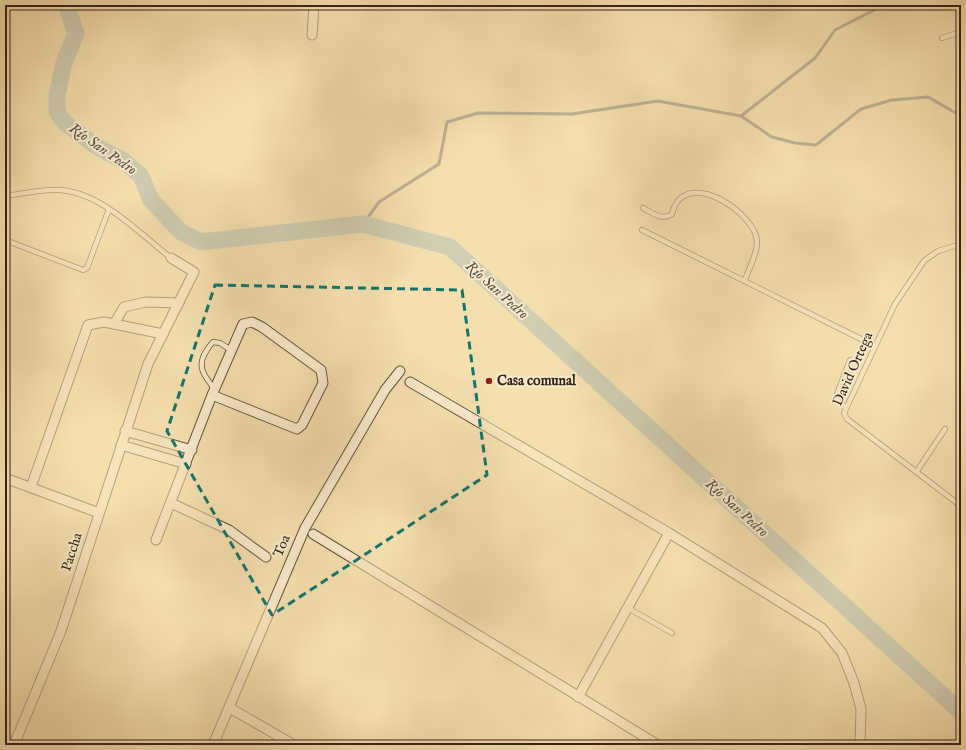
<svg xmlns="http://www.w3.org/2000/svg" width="966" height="750" viewBox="0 0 966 750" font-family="'IM FELL English',serif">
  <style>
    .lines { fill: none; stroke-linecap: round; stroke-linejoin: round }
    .stream { stroke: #777d79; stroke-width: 3 }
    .river { stroke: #a4b9b8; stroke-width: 17 }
    .lane-casing { stroke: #645340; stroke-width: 6 }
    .street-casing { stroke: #645340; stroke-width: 11 }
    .lane { stroke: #f9eacb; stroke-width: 4.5 }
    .street { stroke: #f9eacb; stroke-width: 9 }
    .marked { fill: none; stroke: #0f766e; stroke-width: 3; stroke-dasharray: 8 5; stroke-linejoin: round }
    .poi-dot { fill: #8f2418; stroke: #f9eacb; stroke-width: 1.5 }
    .labels { text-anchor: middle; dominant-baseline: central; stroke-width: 4; stroke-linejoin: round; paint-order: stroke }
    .street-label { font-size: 14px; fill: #34241b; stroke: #f9eacb }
    .poi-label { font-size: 14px; font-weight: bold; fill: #34241b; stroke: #f9eacb; text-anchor: start }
    .water-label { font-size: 15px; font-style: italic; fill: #56514a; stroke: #f9eacb }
  </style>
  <rect width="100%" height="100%" fill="#f6dfaf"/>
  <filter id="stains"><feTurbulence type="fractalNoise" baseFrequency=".005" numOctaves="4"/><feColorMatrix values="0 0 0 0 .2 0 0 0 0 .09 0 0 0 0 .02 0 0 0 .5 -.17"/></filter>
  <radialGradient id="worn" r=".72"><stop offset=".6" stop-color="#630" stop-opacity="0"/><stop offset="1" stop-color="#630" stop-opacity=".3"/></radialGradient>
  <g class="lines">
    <g class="stream">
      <polyline points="741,116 815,58 835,30 884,5"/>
      <polyline points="363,224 379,202 439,164 447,122 478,113 572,114 658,101 741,116 772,137 795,143 816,145 861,109 892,100 928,97 961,116"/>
    </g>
    <polyline class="river" points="66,5 76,33 64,63 57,95 57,112 65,123 96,146 124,161 141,176 151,200 181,232 201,242 363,224 450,247 961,712"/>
    <g class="lane-casing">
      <g id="lane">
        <polyline points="942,38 961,32"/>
        <path d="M5,196C22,194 40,189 57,190C99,190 140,234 171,258"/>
        <path d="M643,208C653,213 662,221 672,214C684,164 757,214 757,242C757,255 749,268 745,280"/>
        <polyline points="642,230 875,346"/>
        <polyline points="5,240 83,270 87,268 109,209"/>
        <polyline points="961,244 938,251 924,261 895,304 844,413 847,419 961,506"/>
        <path d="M215,390C207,378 197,370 204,355C207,350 209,346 213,342L220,343L231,350"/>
        <polyline points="846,408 837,399 837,394 850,360"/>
        <polyline points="917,471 945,429"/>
        <polyline points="628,608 672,633"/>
      </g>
    </g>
    <g class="street-casing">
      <g id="street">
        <polyline points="312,35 314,5"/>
        <polyline points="114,324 124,307 146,302 179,303"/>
        <polyline points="410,382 669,533 822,628 842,653 854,683 861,709 860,745"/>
        <polyline points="125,431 192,450"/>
        <polyline points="121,445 186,464"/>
        <polyline points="5,478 99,513"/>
        <polyline points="31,487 88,325 104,322 163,334"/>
        <polyline points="171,503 229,530 266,557"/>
        <polyline points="313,534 658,745"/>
        <polyline points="156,540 212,395 243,324 252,322 262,327 321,370 323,383 302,425 297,429 212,395"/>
        <polyline points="578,697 669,533"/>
        <polyline points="230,708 294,745"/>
        <polyline points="14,745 61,631 148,364 194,272 171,258"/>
        <polyline points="213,745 305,528 385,390 400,371"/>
      </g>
    </g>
    <use href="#lane" class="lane"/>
    <use href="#street" class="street"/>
  </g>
  <path d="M0 0H966V750H0ZM215,285L462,290L487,475L272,615L167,431Z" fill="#f6dfaf" fill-opacity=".55" fill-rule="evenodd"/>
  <path class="marked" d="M215,285L462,290L487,475L272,615L167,431Z"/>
  <circle class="poi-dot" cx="489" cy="381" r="4"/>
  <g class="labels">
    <g class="street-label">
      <text transform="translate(853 369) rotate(-66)">David Ortega</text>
      <text transform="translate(282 546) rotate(-67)">Toa</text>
      <text transform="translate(72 552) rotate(-72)">Paccha</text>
    </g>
    <g class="poi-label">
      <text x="497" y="381">Casa comunal</text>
    </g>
    <g class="water-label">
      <text transform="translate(103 149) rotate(35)">Río San Pedro</text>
      <text transform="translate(497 290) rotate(42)">Río San Pedro</text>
      <text transform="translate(737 508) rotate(42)">Río San Pedro</text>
    </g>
  </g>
  <rect width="966" height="750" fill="none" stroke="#f6dfaf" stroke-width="20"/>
  <rect x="6" y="6" width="954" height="738" fill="none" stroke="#34241b" stroke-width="2"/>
  <rect x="10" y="10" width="946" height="730" fill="none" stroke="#34241b"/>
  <rect width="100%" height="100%" filter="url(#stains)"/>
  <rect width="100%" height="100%" fill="url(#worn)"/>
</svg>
